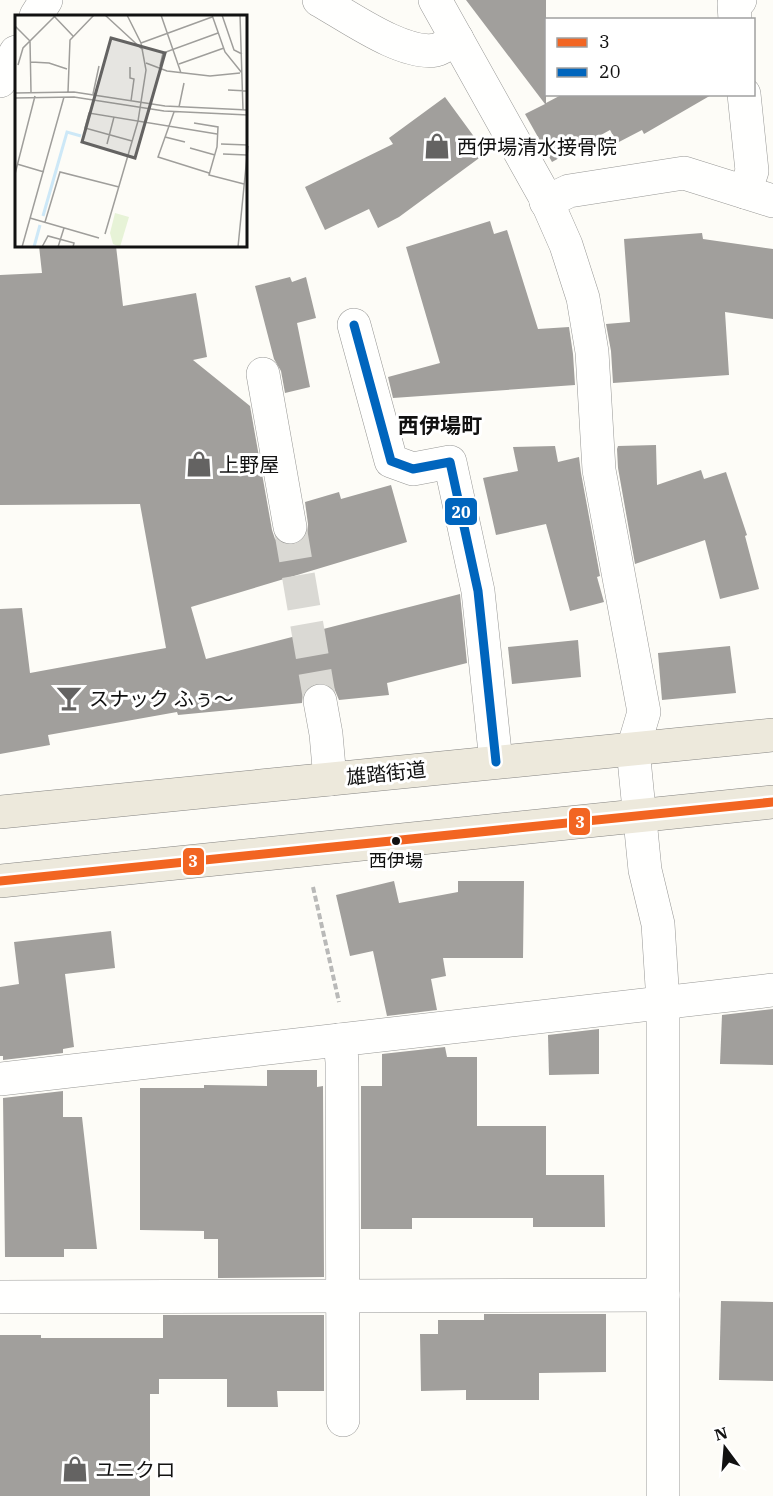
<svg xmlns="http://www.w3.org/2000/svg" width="773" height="1496" viewBox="0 0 773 1496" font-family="'IBM Plex Serif','Noto Sans JP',serif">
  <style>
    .building { fill: #a19f9c }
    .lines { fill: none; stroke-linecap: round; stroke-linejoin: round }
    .minor-tunnel { stroke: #dad9d4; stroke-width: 33; stroke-dasharray: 33 16; stroke-linecap: butt }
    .minor-casing { stroke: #979795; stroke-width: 34 }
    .major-casing { stroke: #858482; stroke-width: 34 }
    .path { stroke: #b9b9b8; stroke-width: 4; stroke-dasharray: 6 3; stroke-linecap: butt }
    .minor { stroke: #fffffe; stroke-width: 33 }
    .major { stroke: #ede9dc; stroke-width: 33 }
    .bus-1-casing { stroke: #fff; stroke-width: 14 }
    .bus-2-casing { stroke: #fff; stroke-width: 14 }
    .bus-1 { stroke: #f26522; stroke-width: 9 }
    .bus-2 { stroke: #0065bd; stroke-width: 9 }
    .bus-dot { fill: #111; stroke: #fff; stroke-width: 2 }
    .labels { text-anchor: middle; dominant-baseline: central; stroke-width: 6; stroke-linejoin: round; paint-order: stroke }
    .bus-label { font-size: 18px; fill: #111; stroke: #fff }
    .poi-label { font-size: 20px; fill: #111; stroke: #fff; text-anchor: start }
    .street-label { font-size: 20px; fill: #111; stroke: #fff }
    .neighbourhood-label { font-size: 21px; font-weight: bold; fill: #111; stroke: #fff }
    .inset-river { fill: none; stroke: #cde8f7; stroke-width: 3 }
    .inset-road { fill: none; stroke: #9f9e9b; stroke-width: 1.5 }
    .view { fill: #646362; fill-opacity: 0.15; stroke: #646362; stroke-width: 3 }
    .inset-edge { fill: none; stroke: #111; stroke-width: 3 }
    .line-badge { stroke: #fff; stroke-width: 2 }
    .badge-label { font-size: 16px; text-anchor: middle; font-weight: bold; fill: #fff }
  </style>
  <rect width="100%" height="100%" fill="#fdfcf7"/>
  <g class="building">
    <polygon points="466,0 546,0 546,103 563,94 713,94 644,134 642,130 617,143 610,130 552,162 525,114 545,104"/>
    <polygon points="445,97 486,153 399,217 378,228 369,209 325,230 305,187 393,144 389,138"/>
    <polygon points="490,221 494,234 507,230 538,329 569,327 573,354 575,385 393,398 388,377 440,363 406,247"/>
    <polygon points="702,233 703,239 773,249 773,319 725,312 729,375 613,383 611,351 606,324 630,322 624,239"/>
    <polygon points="39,246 116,246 123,306 196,293 207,357 193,360 250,406 272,530 275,539 283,544 294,545 302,542 307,534 308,524 305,502 339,492 341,499 391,485 407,542 191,607 206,659 460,594 467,663 387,683 389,695 339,700 334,688 327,684 317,683 307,687 303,694 302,703 178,715 177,712 48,735 50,745 0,754 0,609 22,608 30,673 166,648 140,504 0,505 0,275 42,273"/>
    <polygon points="290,277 292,282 306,277 316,318 297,323 310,387 285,393 281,371 274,359 255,286"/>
    <polygon points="656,445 657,485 701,470 704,479 726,472 747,535 745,536 759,589 720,599 705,540 635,564 618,468 617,449 618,446"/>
    <polygon points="555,446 558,462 579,457 581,473 600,576 597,577 604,602 570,611 546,524 496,535 483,478 518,471 513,447"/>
    <polygon points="578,640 581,677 512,684 508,647"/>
    <polygon points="730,646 736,693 662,700 658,653"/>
    <polygon points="394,881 399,903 458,892 458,881 524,881 523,958 443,958 446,976 431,979 437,1010 387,1016 373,951 350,956 336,895"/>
    <polygon points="111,931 115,968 65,974 74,1047 63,1049 63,1053 3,1060 3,1056 0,1056 0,987 19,984 14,942"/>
    <polygon points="773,1009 773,1065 720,1064 722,1015"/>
    <polygon points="599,1029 599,1074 549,1075 548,1035"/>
    <polygon points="445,1047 447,1057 477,1057 477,1126 546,1126 546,1175 604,1175 605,1227 533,1227 533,1218 412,1218 412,1229 361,1229 361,1086 382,1086 382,1054"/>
    <polygon points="267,1070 317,1070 317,1087 323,1086 324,1277 218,1278 218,1239 204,1239 204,1231 140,1230 140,1088 204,1088 204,1085 267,1086"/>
    <polygon points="63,1091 63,1117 82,1117 97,1249 64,1249 64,1257 5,1257 3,1098"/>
    <polygon points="721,1301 773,1302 773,1381 719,1380"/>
    <polygon points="484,1314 606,1314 606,1372 539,1373 539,1400 466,1400 466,1390 421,1391 420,1334 438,1334 438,1320 484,1320"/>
    <polygon points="163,1315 324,1315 324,1391 277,1391 278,1407 227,1407 227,1379 159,1379 159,1394 150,1394 150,1496 0,1496 0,1335 41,1335 41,1338 163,1338"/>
  </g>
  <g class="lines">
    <polyline class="minor-tunnel" points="290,527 320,701"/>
    <g class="minor-casing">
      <g id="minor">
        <path d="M319,0C348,16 403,56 436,50C443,48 450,42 457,39"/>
        <polyline points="435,0 544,195 566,245 583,298 592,352 599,470 644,712 633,749 645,870 658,924 663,1002 663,1496"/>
        <polyline points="36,16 46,0"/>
        <polyline points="735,20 734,4 740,0"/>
        <polyline points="0,81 16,52"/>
        <polyline points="744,94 752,171 745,192"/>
        <polyline points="546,202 569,191 684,173 773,201"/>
        <polyline points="354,325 391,461 413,469 450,462 478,591 496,762"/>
        <polyline points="263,374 290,527"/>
        <polyline points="320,701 326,734 330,779"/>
        <polyline points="340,1040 342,1062 343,1420"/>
        <polyline points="0,1079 773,990"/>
        <polyline points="0,1297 663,1295"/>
      </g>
    </g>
    <g class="major-casing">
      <g id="major">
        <polyline points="0,812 773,735"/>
        <polyline points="0,881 773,802"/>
      </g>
    </g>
    <polyline class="path" points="313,887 339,1002"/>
    <use href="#minor" class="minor"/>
    <use href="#major" class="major"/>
    <g class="bus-1-casing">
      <polyline id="bus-1" points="0,881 773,802"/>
    </g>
    <g class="bus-2-casing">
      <polyline id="bus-2" points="354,325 391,461 413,469 450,462 478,591 496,762"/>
    </g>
    <use href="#bus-1" class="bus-1"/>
    <use href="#bus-2" class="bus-2"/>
  </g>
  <defs>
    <g id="shop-bare" transform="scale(2.07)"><path d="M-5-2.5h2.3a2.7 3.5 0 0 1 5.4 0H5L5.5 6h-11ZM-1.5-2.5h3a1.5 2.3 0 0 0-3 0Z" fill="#646362" stroke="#fff" stroke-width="2.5" paint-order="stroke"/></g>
    <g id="bar-bare" transform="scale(2.07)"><path d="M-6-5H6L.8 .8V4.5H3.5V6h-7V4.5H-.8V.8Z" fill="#646362" stroke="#fff" stroke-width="2.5" paint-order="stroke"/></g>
  </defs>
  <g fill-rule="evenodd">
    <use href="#shop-bare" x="437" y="146"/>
    <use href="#shop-bare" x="199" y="464"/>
    <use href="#bar-bare" x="69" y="698"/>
    <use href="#shop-bare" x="75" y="1469"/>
  </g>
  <circle class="bus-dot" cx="396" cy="841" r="5"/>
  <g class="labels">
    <g class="bus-label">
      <text x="396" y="860">西伊場</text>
    </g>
    <g class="poi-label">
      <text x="457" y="146">西伊場清水接骨院</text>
      <text x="219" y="464">上野屋</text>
      <text x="89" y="698">スナック ふぅ～</text>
      <text x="95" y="1469">ユニクロ</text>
    </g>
    <g class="street-label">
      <text transform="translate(386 773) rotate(-6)">雄踏街道</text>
    </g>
    <g class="neighbourhood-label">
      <text x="440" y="425">西伊場町</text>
    </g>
  </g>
  <g transform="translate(15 15)">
    <rect width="232" height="232" fill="#fdfcf7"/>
    <path d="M100,198L114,202L105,232L98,229L95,218Z" fill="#e7f3d7"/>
    <path class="inset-river" d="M28,201L52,117L66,121M19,232L25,210"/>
    <path class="inset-road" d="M38,0L58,21M90,0L128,35M146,0L166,58M197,0L210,37L227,58M207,0L219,35L227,39M225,0L228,95M0,11L15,26L16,77M126,28L197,2M16,47L34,48L52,54M131,48L152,56L195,61L225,58M164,49L209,33M3,50L8,33L41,0M145,51L148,38L203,18M115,52V63L119,64L116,86M213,75L233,76M53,77L55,25L79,0M0,78L59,77L150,91L233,95M78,79L84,51M0,83L59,82L149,96L233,100M164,92L169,68M159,97L143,142L194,158M179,108L203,112L202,132L194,160L229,169M150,122L170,127M117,126L70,113L74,98L202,119M92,129L99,102M206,129L233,130M175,133L200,140M208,139L232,140M2,149L29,157M0,159L20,81M15,203L84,223M30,207L45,157L104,172M90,219L123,106L131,55L126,28L112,0M7,232L49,82M27,232L33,221L59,228L58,232M43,232L49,213M223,232L233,131"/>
    <path class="view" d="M96,23L150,38L120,143L67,127Z"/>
    <rect width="232" height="232" class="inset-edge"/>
  </g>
  <g class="line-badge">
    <rect x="444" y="497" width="34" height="29" rx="6" fill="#0065bd"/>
    <rect x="568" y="807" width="23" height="29" rx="6" fill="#f26522"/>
    <rect x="182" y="847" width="23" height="29" rx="6" fill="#f26522"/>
  </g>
  <g class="badge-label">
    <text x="461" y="518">20</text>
    <text x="580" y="828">3</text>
    <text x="193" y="867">3</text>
  </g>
  <rect x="545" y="18" width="210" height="78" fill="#ffffff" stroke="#a0a0a0" stroke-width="1.5"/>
  <rect x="557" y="38" width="30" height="9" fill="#f26522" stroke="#a0a0a0" stroke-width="1.5"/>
  <text x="599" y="48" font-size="18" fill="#111111">3</text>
  <rect x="557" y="68" width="30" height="9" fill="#0065bd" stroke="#a0a0a0" stroke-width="1.5"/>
  <text x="599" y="78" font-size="18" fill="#111111">20</text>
  <g transform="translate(725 1448) rotate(344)" stroke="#ffffff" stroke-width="4.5" paint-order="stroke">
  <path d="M0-4.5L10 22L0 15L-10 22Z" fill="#111111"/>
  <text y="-9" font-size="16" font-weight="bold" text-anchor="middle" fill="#111111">N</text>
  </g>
</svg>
